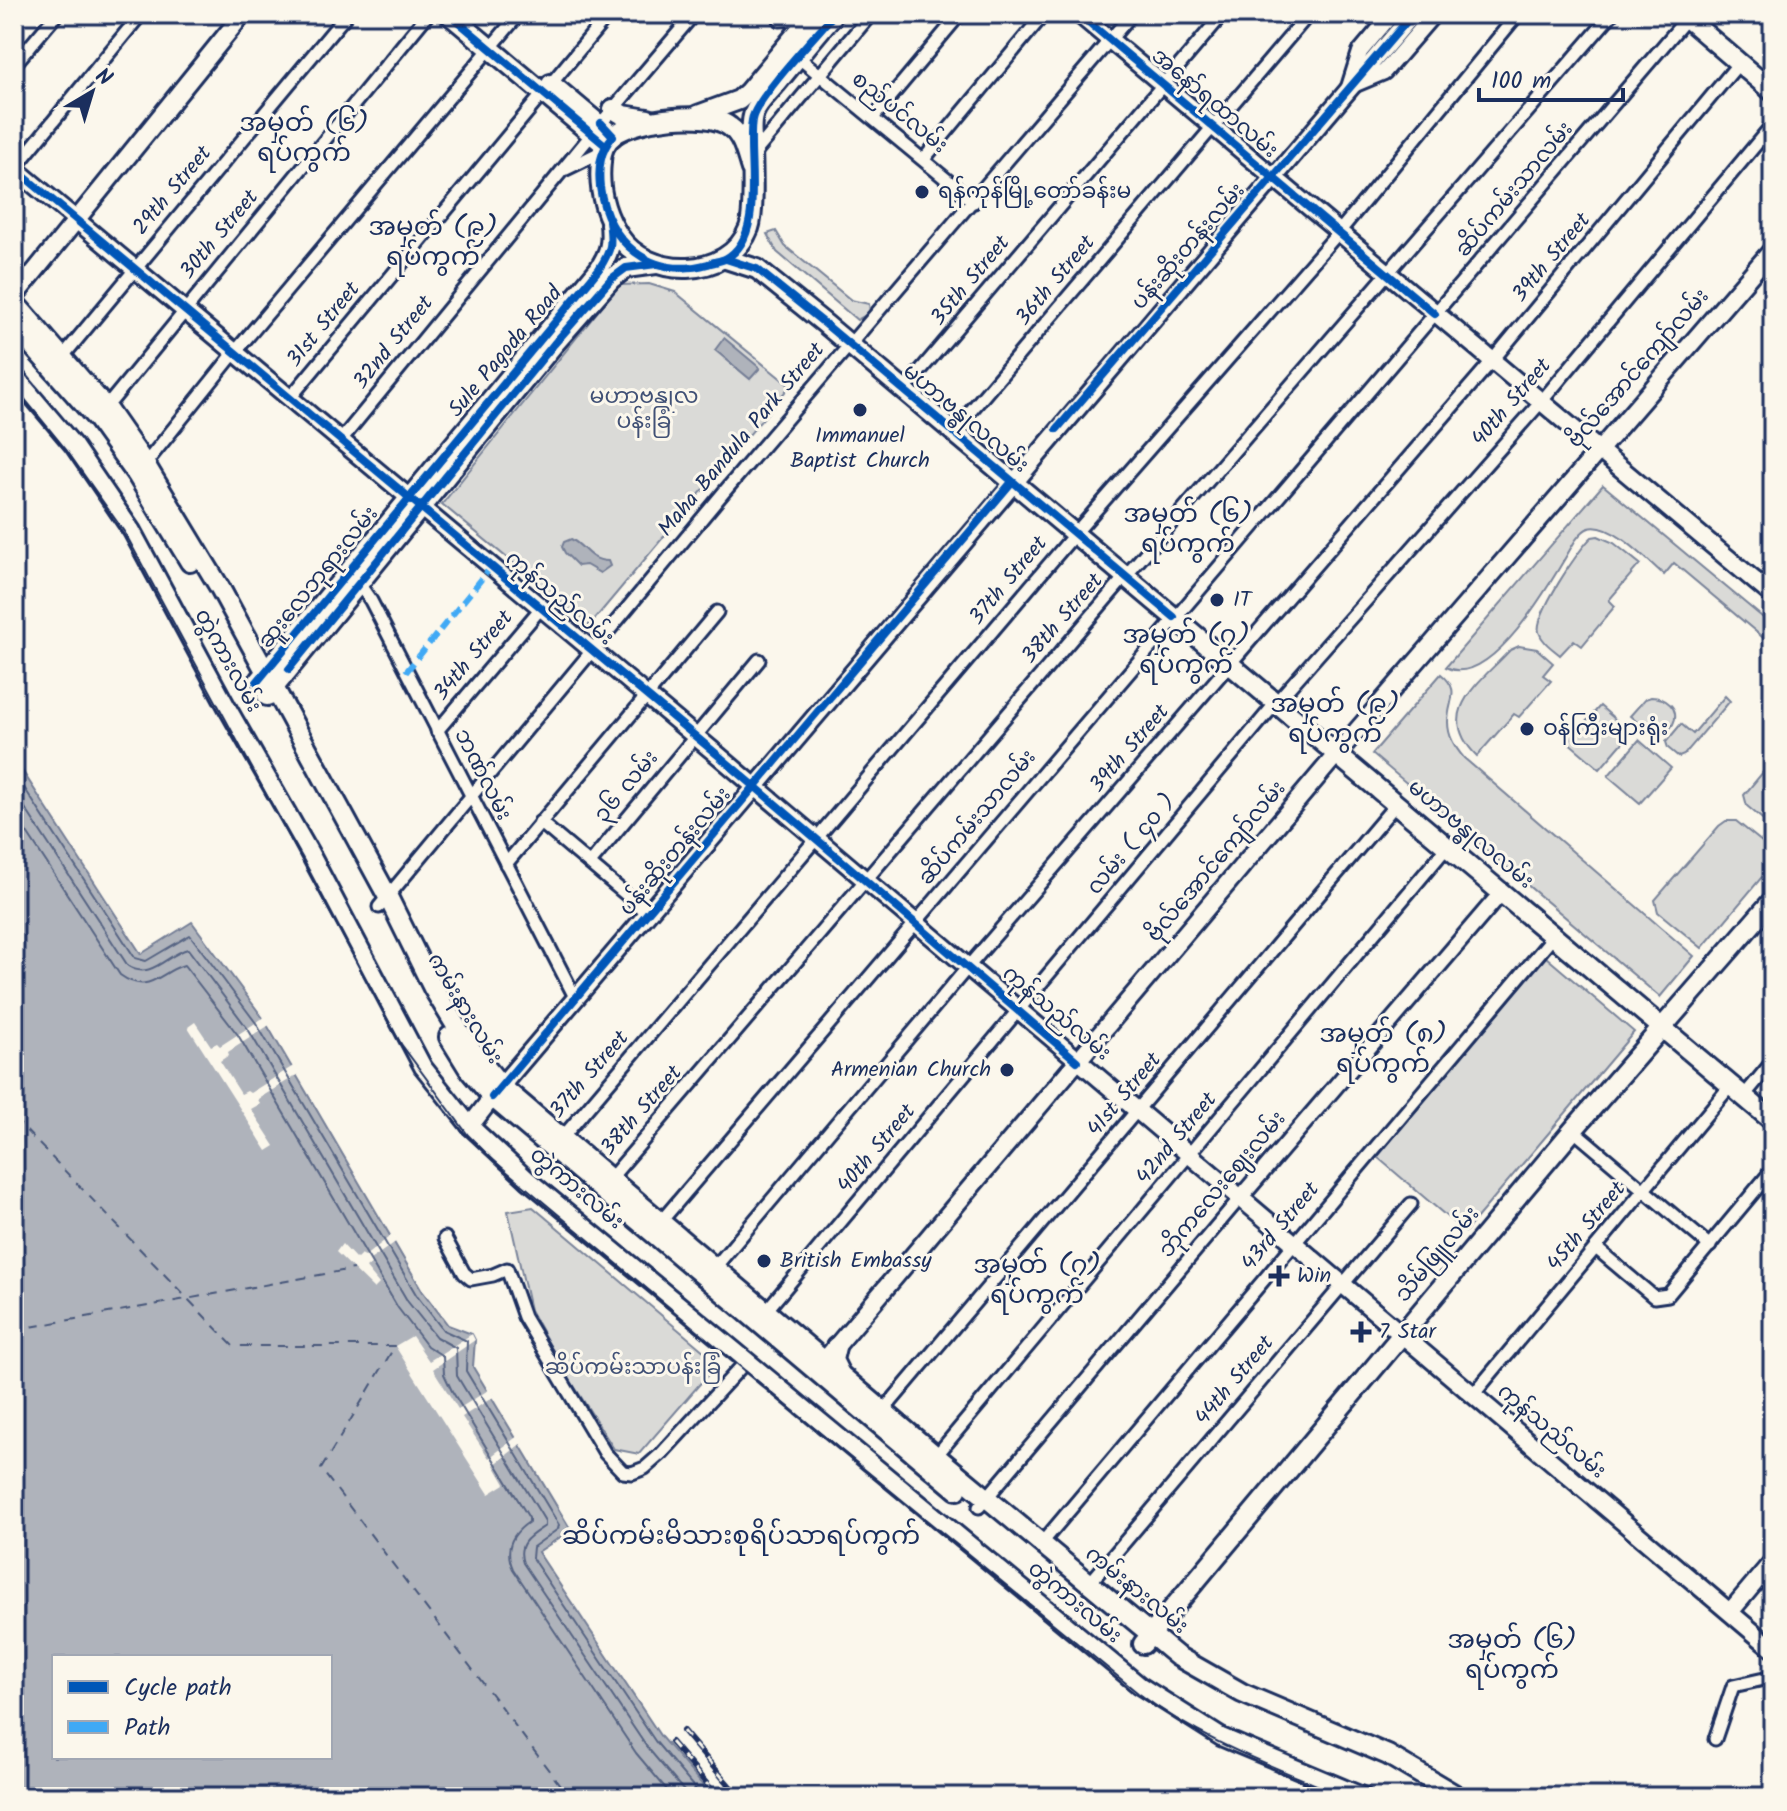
<svg xmlns="http://www.w3.org/2000/svg" width="1787" height="1811" viewBox="0 0 1787 1811" font-family="Kalam,'Noto Sans Myanmar',sans-serif">
  <style>
    .green { fill: #dadad7; stroke: #7a849a; stroke-width: 2 }
    .water { fill: #afb3bb; stroke: #747e96; stroke-width: 2; fill-rule: evenodd }
    .pier { fill: #fbf7ec }
    .lines { fill: none; stroke-linecap: round; stroke-linejoin: round }
    .shore { stroke: #566483; stroke-width: 2 }
    .ferry { stroke: #47577a; stroke-width: 2; stroke-dasharray: 10 8; stroke-linecap: butt }
    .minor-casing { stroke: #1b2f5e; stroke-width: 17 }
    .tertiary-casing { stroke: #1b2f5e; stroke-width: 20 }
    .secondary-casing { stroke: #1b2f5e; stroke-width: 22 }
    .primary-casing { stroke: #1b2f5e; stroke-width: 24 }
    .minor { stroke: #fbf7ec; stroke-width: 11 }
    .tertiary { stroke: #fbf7ec; stroke-width: 14 }
    .secondary { stroke: #fbf7ec; stroke-width: 16 }
    .primary { stroke: #fbf7ec; stroke-width: 18 }
    .tram { stroke: #1b2f5e; stroke-width: 2 }
    .rail-casing { stroke: #1b2f5e; stroke-width: 6 }
    .rail { stroke: #fbf7ec; stroke-width: 3; stroke-dasharray: 9; stroke-linecap: butt }
    .quiet { stroke: #3fa9f5; stroke-width: 6; stroke-dasharray: 12 6; stroke-linecap: butt }
    .cycleway-casing { stroke: #fbf7ec; stroke-width: 13 }
    .cycleway { stroke: #0057b8; stroke-width: 8 }
    .poi-dot { fill: #1b2f5e; stroke: #fbf7ec; stroke-width: 3 }
    .labels { text-anchor: middle; dominant-baseline: central; stroke-width: 6; stroke-linejoin: round; paint-order: stroke }
    .street-label { font-size: 22px; fill: #1b2f5e; stroke: #fbf7ec }
    .poi-label { font-size: 22px; fill: #1b2f5e; stroke: #fbf7ec; text-anchor: start }
    .park-label { font-size: 22px; fill: #415176; stroke: #fbf7ec }
    .quarter-label { font-size: 26px; fill: #1b2f5e; stroke: #fbf7ec }
  </style>
  <rect width="100%" height="100%" fill="#fbf7ec"/>
  <filter id="ink" filterUnits="userSpaceOnUse"><feTurbulence type="fractalNoise" baseFrequency=".0125" numOctaves="2"/><feDisplacementMap in="SourceGraphic" scale="16" xChannelSelector="R" yChannelSelector="G"/><feConvolveMatrix kernelMatrix="1 2 1 2 8 2 1 2 1" color-interpolation-filters="sRGB"/></filter>
  <g filter="url(#ink)">
    <g class="green">
      <polygon points="776,231 785,246 851,300 869,304 870,313 857,320 777,252 767,234"/>
      <polygon points="649,284 675,292 790,386 589,626 442,504 619,285"/>
      <path d="M1603,485L1773,626V646L1674,563L1664,575C1648,561 1611,521 1589,528C1582,530 1579,536 1575,541C1556,574 1492,691 1446,667Z"/>
      <path d="M1598,536L1614,543L1640,564L1609,600L1615,606L1582,646L1574,640L1560,655C1553,649 1542,642 1539,632C1534,616 1579,548 1592,537Z"/>
      <path d="M1519,646L1537,649L1553,663L1543,675L1551,681L1519,717L1514,714L1477,756C1433,712 1480,683 1510,650Z"/>
      <path d="M1441,674C1462,691 1448,700 1448,722C1448,737 1455,747 1464,758L1694,956L1660,997L1372,754Z"/>
      <polygon points="1725,696 1730,701 1684,755 1679,757 1668,748 1666,742 1681,724 1693,734"/>
      <path d="M1651,697C1665,697 1681,708 1673,724C1670,730 1663,735 1659,740L1630,716L1645,699Z"/>
      <polygon points="1600,706 1631,733 1600,769 1568,742"/>
      <polygon points="1639,740 1671,768 1640,803 1608,776"/>
      <polygon points="1773,760 1773,828 1747,806 1744,795"/>
      <polygon points="1726,821 1736,821 1773,851 1773,864 1702,948 1658,912 1655,900 1719,826"/>
      <polygon points="1546,957 1634,1032 1465,1232 1377,1157"/>
      <polygon points="533,1207 718,1363 639,1454 614,1449 562,1367 530,1310 508,1211"/>
    </g>
    <g class="water">
      <polygon points="724,338 760,368 750,379 715,350"/>
      <path d="M571,539C586,547 588,560 608,561L610,566L600,573L586,565L578,566L565,553L562,547L564,542Z"/>
      <path d="M14,758L141,954L192,922L263,1018L423,1292L448,1325L472,1334L475,1340L473,1367L571,1530L538,1552L661,1737L713,1797H14ZM54,1657H330V1757H54Z"/>
    </g>
    <g class="pier">
      <polygon points="266,1016 271,1024 228,1052 229,1055 220,1061 241,1094 247,1091 250,1093 295,1065 300,1073 258,1099 260,1104 251,1109 275,1146 267,1151 188,1027 195,1022 211,1046 217,1043 220,1046"/>
      <polygon points="393,1234 397,1241 370,1260 372,1263 366,1268 379,1284 374,1289 336,1252 342,1244 356,1259 361,1254 365,1256"/>
      <polygon points="472,1334 475,1340 433,1369 458,1409 490,1389 495,1396 462,1417 489,1458 519,1435 523,1442 494,1465 505,1484 489,1494 395,1346 412,1336 429,1361"/>
    </g>
    <g class="lines">
      <g class="shore">
        <polyline points="14,772 135,958 146,961 190,935 256,1023 417,1296 443,1330 467,1341 466,1371 559,1525 558,1529 533,1547 532,1558 655,1741 702,1797"/>
        <path d="M14,791L128,966C151,981 167,954 188,949L248,1029L408,1302L436,1337L456,1348L457,1376L545,1521V1526C530,1536 516,1543 523,1563L646,1746L689,1797"/>
        <path d="M14,813L120,975C149,996 159,972 184,965L238,1035L398,1308L427,1346L443,1356L444,1374L452,1391L529,1518V1522C511,1534 504,1549 513,1569L636,1753L673,1797"/>
      </g>
      <g class="ferry">
        <polyline points="14,1118 233,1346 395,1346 321,1469 569,1797"/>
        <polyline points="14,1330 353,1269"/>
      </g>
      <g class="minor-casing">
        <g id="minor">
          <polyline points="780,20 809,18"/>
          <polyline points="798,57 974,202"/>
          <polyline points="14,65 57,14"/>
          <polyline points="873,118 960,14"/>
          <polyline points="753,155 871,14"/>
          <polyline points="924,159 1044,14"/>
          <polyline points="15,168 141,14"/>
          <polyline points="566,169 601,152"/>
          <polyline points="59,361 347,14"/>
          <polyline points="903,391 1223,14"/>
          <polyline points="290,398 609,14"/>
          <polyline points="104,410 428,14"/>
          <polyline points="952,433 1309,14"/>
          <polyline points="341,440 592,134 694,14"/>
          <polyline points="142,468 235,352 519,14"/>
          <polyline points="357,581 371,601 576,999"/>
          <polyline points="437,731 541,608"/>
          <polyline points="540,822 648,913"/>
          <polyline points="590,863 759,660"/>
          <polyline points="506,864 717,612"/>
          <polyline points="379,907 724,492 1132,14"/>
          <polyline points="1744,1096 1773,1061"/>
          <polyline points="1573,1130 1710,1246"/>
          <polyline points="562,1138 1079,529 1339,232 1518,14"/>
          <polyline points="610,1179 1130,571 1612,14"/>
          <polyline points="657,1226 1687,18"/>
          <polyline points="445,1238 464,1273 471,1279 493,1275 507,1269 524,1317 605,1453 623,1472 632,1473 645,1468 662,1453 741,1367 743,1358"/>
          <polyline points="1596,1248 1654,1297 1668,1295 1773,1169"/>
          <polyline points="711,1272 967,968 1492,361 1739,63"/>
          <polyline points="766,1311 1280,698 1541,402 1773,124"/>
          <polyline points="1473,1395 1731,1085"/>
          <polyline points="883,1411 1396,804"/>
          <polyline points="936,1456 1447,847"/>
          <polyline points="979,1507 1240,1198"/>
          <polyline points="1041,1544 1553,937"/>
          <polyline points="1089,1584 1411,1204"/>
          <polyline points="1715,1739 1733,1686 1773,1677"/>
        </g>
      </g>
      <g class="tertiary-casing">
        <g id="tertiary">
          <polyline points="1353,85 1384,72 1434,14"/>
          <polyline points="1349,87 1360,52 1392,14"/>
          <polyline points="1240,1198 1501,893"/>
        </g>
      </g>
      <g class="secondary-casing">
        <g id="secondary">
          <polyline points="1079,14 1773,596"/>
          <polyline points="14,168 719,756 1773,1649"/>
          <polyline points="14,297 243,14"/>
          <polyline points="14,375 74,446 132,531 228,709 310,853 423,1067 470,1126 528,1180 1139,1685 1221,1737 1364,1797"/>
          <polyline points="470,1126 501,1086 1413,14"/>
          <polyline points="829,1355 1341,749 1773,249"/>
          <polyline points="1730,1612 1773,1561"/>
        </g>
      </g>
      <g class="primary-casing">
        <g id="primary">
          <polyline points="449,14 605,145"/>
          <polyline points="1682,14 1773,92"/>
          <polyline points="551,84 613,136"/>
          <polyline points="613,109 623,115 648,119"/>
          <polyline points="698,115 739,100 748,92 813,14"/>
          <path d="M751,169C746,154 743,136 730,127C707,109 636,119 614,135C605,142 601,152 601,162C598,189 604,213 619,236C648,280 729,280 749,228C755,211 752,162 752,143C752,133 750,122 754,113C758,102 769,93 776,84C795,61 814,37 834,14"/>
          <polyline points="726,259 757,269 824,323 1773,1121"/>
          <polyline points="14,302 106,408 145,464 220,588 388,897 433,988 467,1044 501,1086 936,1456 1177,1656 1242,1693 1388,1755 1459,1797"/>
          <polyline points="14,325 97,419 137,475 190,562"/>
          <path d="M259,680L599,269C610,252 612,243 610,224"/>
          <polyline points="267,696 554,344 611,279 626,268 656,264"/>
          <polyline points="449,1037 470,1071 492,1097 957,1490"/>
          <polyline points="836,1347 833,1360 840,1374"/>
          <polyline points="1143,1644 1573,1130 1773,900"/>
        </g>
      </g>
      <use href="#minor" class="minor"/>
      <use href="#tertiary" class="tertiary"/>
      <use href="#secondary" class="secondary"/>
      <use href="#primary" class="primary"/>
      <path class="tram" d="M14,386L67,451L125,533L401,1044L468,1135L493,1160L803,1419L1138,1693C1201,1741 1273,1766 1345,1797"/>
      <g class="rail-casing">
        <g id="rail">
          <polyline points="683,1731 739,1797"/>
          <polyline points="671,1742 718,1797"/>
        </g>
      </g>
      <use href="#rail" class="rail"/>
      <polyline class="quiet" points="406,672 492,566"/>
      <g class="cycleway-casing">
        <g id="cycleway">
          <polyline points="449,14 605,145"/>
          <polyline points="1079,14 1435,314"/>
          <path d="M601,123L613,136C600,151 598,167 600,187C607,242 651,280 708,264C713,262 720,261 725,259C767,237 746,158 752,120C755,99 817,34 834,14"/>
          <polyline points="14,168 719,756 1077,1061"/>
          <polyline points="726,259 757,269 824,323 1174,617"/>
          <polyline points="1057,429 1413,14"/>
          <polyline points="289,669 554,344 611,279 626,268 656,264"/>
          <path d="M257,682L599,269C612,249 612,244 609,221"/>
          <polyline points="492,1097 1011,483"/>
        </g>
      </g>
      <use href="#cycleway" class="cycleway"/>
    </g>
  </g>
  <g class="poi-dot">
    <circle cx="922" cy="192" r="8"/>
    <circle cx="860" cy="410" r="8"/>
    <circle cx="1217" cy="600" r="8"/>
    <circle cx="1527" cy="729" r="8"/>
    <circle cx="1007" cy="1070" r="8"/>
    <circle cx="764" cy="1261" r="8"/>
    <path d="M1275 1264h8v8h8v8h-8v8h-8v-8h-8v-8h8z"/>
    <path d="M1357 1320h8v8h8v8h-8v8h-8v-8h-8v-8h8z"/>
  </g>
  <g class="labels">
    <g class="street-label">
      <text transform="translate(1214 104) rotate(40)">အနော်ရထာလမ်း</text>
      <text transform="translate(899 113) rotate(39)">စည်ပင်လမ်း</text>
      <text transform="translate(1515 190) rotate(-50)">ဆိပ်ကမ်းသာလမ်း</text>
      <text transform="translate(173 191) rotate(-50)">29th Street</text>
      <text transform="translate(220 235) rotate(-50)">30th Street</text>
      <text transform="translate(1189 247) rotate(-49)">ပန်းဆိုးတန်းလမ်း</text>
      <text transform="translate(1552 258) rotate(-50)">39th Street</text>
      <text transform="translate(971 281) rotate(-50)">35th Street</text>
      <text transform="translate(1056 281) rotate(-50)">36th Street</text>
      <text transform="translate(324 325) rotate(-51)">31st Street</text>
      <text transform="translate(394 343) rotate(-51)">32nd Street</text>
      <text transform="translate(506 352) rotate(-50)">Sule Pagoda Road</text>
      <text transform="translate(1639 369) rotate(-49)">ဗိုလ်အောင်ကျော်လမ်း</text>
      <text transform="translate(1512 403) rotate(-49)">40th Street</text>
      <text transform="translate(965 419) rotate(40)">မဟာဗန္ဓုလလမ်း</text>
      <text transform="translate(742 440) rotate(-50)">Maha Bandula Park Street</text>
      <text transform="translate(319 578) rotate(-51)">ဆူးလေဘုရားလမ်း</text>
      <text transform="translate(1009 581) rotate(-50)">37th Street</text>
      <text transform="translate(559 599) rotate(40)">ကုန်သည်လမ်း</text>
      <text transform="translate(1063 619) rotate(-49)">38th Street</text>
      <text transform="translate(474 656) rotate(-50)">34th Street</text>
      <text transform="translate(227 661) rotate(61)">တွဲကားလမ်း</text>
      <text transform="translate(1130 749) rotate(-49)">39th Street</text>
      <text transform="translate(482 775) rotate(63)">ဘဏ်လမ်း</text>
      <text transform="translate(627 787) rotate(-50)">၃၆ လမ်း</text>
      <text transform="translate(978 818) rotate(-50)">ဆိပ်ကမ်းသာလမ်း</text>
      <text transform="translate(1470 835) rotate(40)">မဟာဗန္ဓုလလမ်း</text>
      <text transform="translate(1132 845) rotate(-50)">လမ်း ( ၄၀ )</text>
      <text transform="translate(676 852) rotate(-50)">ပန်းဆိုးတန်းလမ်း</text>
      <text transform="translate(1217 862) rotate(-50)">ဗိုလ်အောင်ကျော်လမ်း</text>
      <text transform="translate(464 1009) rotate(59)">ကမ်းနားလမ်း</text>
      <text transform="translate(1056 1014) rotate(40)">ကုန်သည်လမ်း</text>
      <text transform="translate(590 1075) rotate(-49)">37th Street</text>
      <text transform="translate(1125 1095) rotate(-50)">41st Street</text>
      <text transform="translate(642 1111) rotate(-49)">38th Street</text>
      <text transform="translate(1177 1139) rotate(-50)">42nd Street</text>
      <text transform="translate(877 1149) rotate(-50)">40th Street</text>
      <text transform="translate(1223 1185) rotate(-50)">ဘိုကလေးဈေးလမ်း</text>
      <text transform="translate(576 1189) rotate(40)">တွဲကားလမ်း</text>
      <text transform="translate(1281 1227) rotate(-50)">43rd Street</text>
      <text transform="translate(1587 1227) rotate(-50)">45th Street</text>
      <text transform="translate(1438 1255) rotate(-50)">သိမ်ဖြူလမ်း</text>
      <text transform="translate(1235 1381) rotate(-50)">44th Street</text>
      <text transform="translate(1551 1432) rotate(40)">ကုန်သည်လမ်း</text>
      <text transform="translate(1136 1591) rotate(39)">ကမ်းနားလမ်း</text>
      <text transform="translate(1074 1603) rotate(40)">တွဲကားလမ်း</text>
    </g>
    <g class="poi-label">
      <text x="938" y="192">ရန်ကုန်မြို့တော်ခန်းမ</text>
      <text x="860" y="436" text-anchor="middle">Immanuel<tspan x="860" dy="25">Baptist Church</tspan></text>
      <text x="1233" y="600">IT</text>
      <text x="1543" y="729">ဝန်ကြီးများရုံး</text>
      <text x="991" y="1070" text-anchor="end">Armenian Church</text>
      <text x="780" y="1261">British Embassy</text>
      <text x="1297" y="1276">Win</text>
      <text x="1379" y="1332">7 Star</text>
    </g>
    <g class="park-label">
      <text x="644" y="397">မဟာဗန္ဓုလ<tspan x="644" dy="25">ပန်းခြံ</tspan></text>
      <text x="633" y="1368">ဆိပ်ကမ်းသာပန်းခြံ</text>
    </g>
    <g class="quarter-label">
      <text x="304" y="124">အမှတ် (၆)<tspan x="304" dy="30">ရပ်ကွက်</tspan></text>
      <text x="433" y="228">အမှတ် (၉)<tspan x="433" dy="30">ရပ်ကွက်</tspan></text>
      <text x="1188" y="515">အမှတ် (၆)<tspan x="1188" dy="30">ရပ်ကွက်</tspan></text>
      <text x="1186" y="636">အမှတ် (၇)<tspan x="1186" dy="30">ရပ်ကွက်</tspan></text>
      <text x="1335" y="705">အမှတ် (၉)<tspan x="1335" dy="30">ရပ်ကွက်</tspan></text>
      <text x="1383" y="1035">အမှတ် (၈)<tspan x="1383" dy="30">ရပ်ကွက်</tspan></text>
      <text x="1037" y="1266">အမှတ် (၇)<tspan x="1037" dy="30">ရပ်ကွက်</tspan></text>
      <text x="741" y="1537">ဆိပ်ကမ်းမိသားစုရိပ်သာရပ်ကွက်</text>
      <text x="1512" y="1641">အမှတ် (၆)<tspan x="1512" dy="30">ရပ်ကွက်</tspan></text>
    </g>
  </g>
  <rect width="1787" height="1811" fill="none" stroke="#fbf7ec" stroke-width="48"/>
  <rect x="24" y="24" width="1739" height="1763" fill="none" stroke="#1b2f5e" stroke-width="3" filter="url(#ink)"/>
  <rect x="52" y="1655" width="280" height="104" fill="#fbf7ec" stroke="#a1a7b3" stroke-width="2"/>
  <rect x="68" y="1681" width="40" height="12" fill="#0057b8" stroke="#a1a7b3" stroke-width="2"/>
  <text x="124" y="1695" font-size="24" fill="#1b2f5e">Cycle path</text>
  <rect x="68" y="1721" width="40" height="12" fill="#3fa9f5" stroke="#a1a7b3" stroke-width="2"/>
  <text x="124" y="1735" font-size="24" fill="#1b2f5e">Path</text>
  <g transform="translate(92 92) rotate(38)" stroke="#fbf7ec" stroke-width="6" paint-order="stroke">
  <path d="M0-6L14 30L0 20L-14 30Z" fill="#1b2f5e"/>
  <text y="-12" font-size="22" font-weight="bold" text-anchor="middle" fill="#1b2f5e">N</text>
  </g>
  <path d="M1479 88v12h144v-12" fill="none" stroke="#1b2f5e" stroke-width="4"/>
  <text x="1491" y="88" font-size="24" fill="#1b2f5e" stroke="#fbf7ec" stroke-width="6" paint-order="stroke">100 m</text>
</svg>
